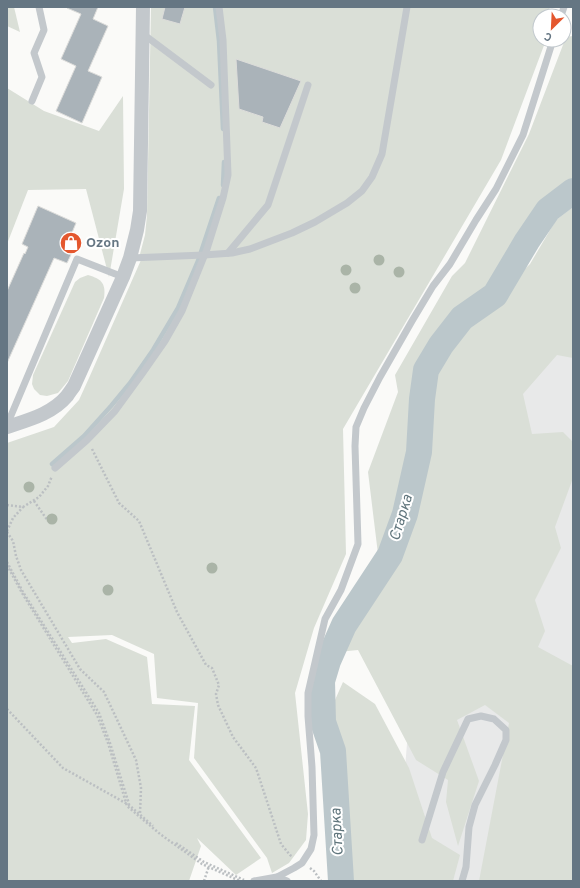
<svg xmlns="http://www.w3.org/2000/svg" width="580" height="888" viewBox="0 0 580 888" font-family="Overpass,sans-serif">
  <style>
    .built { fill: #e8e9e9 }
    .green { fill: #dadfd7 }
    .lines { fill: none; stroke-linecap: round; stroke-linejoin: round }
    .stream { stroke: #bbc7cb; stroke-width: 4.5 }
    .river { stroke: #bbc7cb; stroke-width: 26 }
    .building { fill: #aab3b9; stroke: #dcdcda }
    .path { stroke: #bbbfc2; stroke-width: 2.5; stroke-dasharray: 2 2; stroke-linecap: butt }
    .lane { stroke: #c3c8cc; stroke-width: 7 }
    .street { stroke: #c3c8cc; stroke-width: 14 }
    .tree { fill: #aab4a7 }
    .labels { text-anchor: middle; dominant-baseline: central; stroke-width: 4; stroke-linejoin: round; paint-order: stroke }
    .poi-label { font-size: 14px; font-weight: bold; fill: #657683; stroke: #fff; text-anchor: start }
    .water-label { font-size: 15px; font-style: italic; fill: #60757c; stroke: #fff }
  </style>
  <rect width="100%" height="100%" fill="#fafaf8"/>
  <polygon class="built" points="573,247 573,730 502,881 396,881 410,706"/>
  <g class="green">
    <polygon points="7,7 14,7 20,32 7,26"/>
    <polygon points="151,7 549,7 552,16 540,16 540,40 546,40 501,160 343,429 346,554 314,628 295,693 308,814 306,840 289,863 272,873 267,858 194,758 198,703 157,698 154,654 112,635 68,637 74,646 72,643 106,639 147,657 152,704 195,706 189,760 261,858 236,875 197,838 201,846 189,881 7,881 7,443 54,427 79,400 89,378 141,260 140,254 145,235 147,215"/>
    <polygon points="573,36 573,183 548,203 489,292 456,315 423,366 419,390 429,385 438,360 477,316 530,264 556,220 573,207 573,358 557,355 523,394 532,434 563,432 573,442 573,478 555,527 561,548 535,600 545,631 538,647 573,666 573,881 479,881 509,723 485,705 457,720 479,781 458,846 446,802 448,780 416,760 358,650 338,652 369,597 378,554 368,472 398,392 395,375 452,276 465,263 529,134 566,37"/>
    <polygon points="7,88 44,111 99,131 123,96 124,189 109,277 86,189 28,190 7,244"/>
    <path d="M88,275C102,279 106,284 104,298L68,381L58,393L47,396L40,395L34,389L32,384L33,375L75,282L80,278Z"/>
    <polygon points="343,682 375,704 409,768 432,838 460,855 453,881 331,881 335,849 327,718"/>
  </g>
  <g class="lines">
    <g class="stream">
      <polyline points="215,7 219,41 223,129"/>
      <polyline points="223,185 224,162"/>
      <polyline points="52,464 84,436 111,406 130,383 153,350 178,308 198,261 219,198"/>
    </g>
    <polyline class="river" points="341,881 333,751 323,722 322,681 328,661 344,625 390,555 405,514 419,452 422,399 426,370 441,345 462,318 495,295 527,241 548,210 573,191"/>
  </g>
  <g class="building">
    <polygon points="67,7 98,7 93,19 108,26 88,71 102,77 82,123 56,111 76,66 61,59 81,14 67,8"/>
    <polygon points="165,7 185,7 180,24 162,19"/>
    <polygon points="236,59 301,81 280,128 262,122 263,117 239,109"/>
    <polygon points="38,206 76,223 71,235 79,238 67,263 54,258 7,363 7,291 24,253 25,254 28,247 22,244"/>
  </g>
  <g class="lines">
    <g class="path">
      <polyline points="92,449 119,503 139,521 177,612 206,665 212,668 219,685 216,694 218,705 233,737 256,768 281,844 290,855 293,857"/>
      <polyline points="34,501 48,521"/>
      <polyline points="7,505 23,507 39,497 48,486 52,476"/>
      <polyline points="7,531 13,518 23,507"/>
      <polyline points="7,532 13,541 16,556 21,570 80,669 104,692 136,760 141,788 140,813"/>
      <polyline points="7,562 23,592 99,713 110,743 129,804"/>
      <polyline points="7,565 22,593 97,715 108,743 127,806 160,834 202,864 240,881"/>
      <polyline points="7,709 63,768 129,805 153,826"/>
      <polyline points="176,843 204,862 244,880"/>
      <polyline points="310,868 314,871 321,881"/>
      <polyline points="204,881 209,866"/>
    </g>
    <g class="lane">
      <polyline points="561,16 564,7"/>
      <polyline points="143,34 211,85"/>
      <polyline points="32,101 42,77 34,53 44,30 39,7"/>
      <polyline points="228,253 268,205 308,85"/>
      <polyline points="130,258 204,255 232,253 250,249 292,233 315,222 347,203 362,191 372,177 382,154 407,7"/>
      <polyline points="7,425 77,259 123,277"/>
      <polyline points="55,468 87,440 115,411 142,374 165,341 182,311 207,249 223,198 228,175 223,40 219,7"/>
      <polyline points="422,840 443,772 468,719 481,716 494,719 506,730 506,740 495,765 475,805 469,827 466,867 462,881"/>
      <polyline points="277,877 287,881"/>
      <polyline points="254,881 277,877 294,868 302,863 311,849 314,835 312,767 308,716 308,693 325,619 341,590 358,544 355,446 356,427 364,408 380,377 412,321 433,286 450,264 476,220 496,189 523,135 553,40"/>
    </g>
    <path class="street" d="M7,427C28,420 52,414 67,396C69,393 72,389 74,386L123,277L130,258L137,230L140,211L143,7"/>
  </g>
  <g class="tree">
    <circle cx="379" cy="260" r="5.5"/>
    <circle cx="346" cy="270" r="5.5"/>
    <circle cx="399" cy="272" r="5.5"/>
    <circle cx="355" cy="288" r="5.5"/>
    <circle cx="29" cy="487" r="5.5"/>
    <circle cx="52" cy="519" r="5.5"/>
    <circle cx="212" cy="568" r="5.5"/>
    <circle cx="108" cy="590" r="5.5"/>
  </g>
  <defs>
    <g id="shop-disc" transform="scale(1.15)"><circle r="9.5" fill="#e4572e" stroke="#fff"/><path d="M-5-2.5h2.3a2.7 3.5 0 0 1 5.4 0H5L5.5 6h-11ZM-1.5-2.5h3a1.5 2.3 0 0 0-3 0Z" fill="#fff"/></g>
  </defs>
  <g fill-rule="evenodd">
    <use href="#shop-disc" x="71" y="243"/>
  </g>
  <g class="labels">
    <g class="poi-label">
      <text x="86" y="243">Ozon</text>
    </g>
    <g class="water-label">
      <text transform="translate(402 518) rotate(-73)">Старка</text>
      <text transform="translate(338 832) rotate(-93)">Старка</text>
    </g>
  </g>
  <rect width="580" height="888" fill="none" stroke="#657683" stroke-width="16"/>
  <g transform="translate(552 28) rotate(204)"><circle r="19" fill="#ffffff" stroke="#c1c8cd"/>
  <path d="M0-3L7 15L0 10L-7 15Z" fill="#e4572e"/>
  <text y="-6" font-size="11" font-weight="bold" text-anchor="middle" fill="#657683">С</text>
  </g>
</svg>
